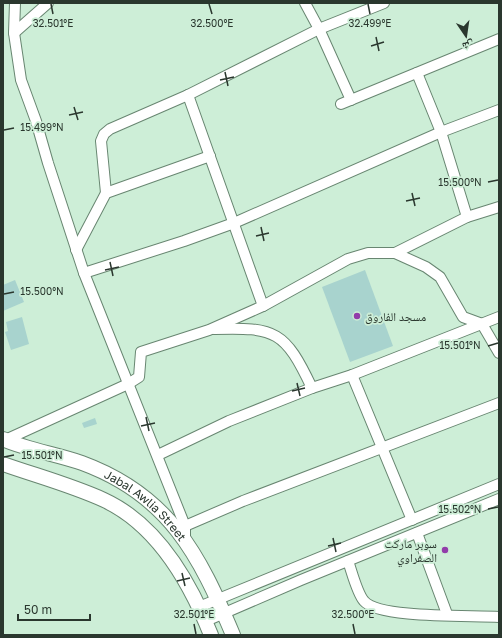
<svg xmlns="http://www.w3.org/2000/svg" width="502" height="638" viewBox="0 0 502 638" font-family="'Golos Text','Noto Naskh Arabic',sans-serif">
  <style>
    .building { fill: #a8d3ce }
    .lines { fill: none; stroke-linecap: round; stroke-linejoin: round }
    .minor-casing { stroke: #688671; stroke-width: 12 }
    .highway-casing { stroke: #688671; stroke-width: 16 }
    .minor { stroke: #fff; stroke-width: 10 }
    .highway { stroke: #fff; stroke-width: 14 }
    .ticks { fill: none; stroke: #2a372e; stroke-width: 1.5 }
    .poi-dot { fill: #923caa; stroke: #cdeed7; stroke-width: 1.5 }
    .labels { text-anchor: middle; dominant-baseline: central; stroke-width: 3.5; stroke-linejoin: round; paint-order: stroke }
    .poi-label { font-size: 12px; fill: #2a372e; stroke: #cdeed7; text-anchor: start }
    .street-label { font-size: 12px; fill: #2a372e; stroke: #cdeed7 }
    .ticks-label { font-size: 10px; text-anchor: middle; fill: #2a372e; stroke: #cdeed7; stroke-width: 3.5; stroke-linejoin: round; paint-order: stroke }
  </style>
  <rect width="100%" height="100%" fill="#cdeed7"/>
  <g class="building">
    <polygon points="365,270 393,346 350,362 322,287"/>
    <polygon points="15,280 24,302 3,311 3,285"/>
    <polygon points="22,317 29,344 11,350 5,332 8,331 6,322"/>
    <polygon points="95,418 97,424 84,428 82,423"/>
  </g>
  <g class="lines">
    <g class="minor-casing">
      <g id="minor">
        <polyline points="15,3 14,33 21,80 36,121 48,163 84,273 185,526 185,538"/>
        <polyline points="305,3 319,29 351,100"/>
        <polyline points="14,33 48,3"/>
        <polyline points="417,73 441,132 467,217"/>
        <polyline points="188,95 263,306"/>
        <polyline points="341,104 499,39"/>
        <polyline points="106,193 101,141 104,134 110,129 188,95 319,29 384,3"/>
        <polyline points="76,250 106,193 210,156"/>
        <polyline points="395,253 467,217 499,207"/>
        <polyline points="84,273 184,241 234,223 441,132 499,110"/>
        <path d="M214,329C276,327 285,331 312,388L352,375L499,317"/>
        <polyline points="352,375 412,520"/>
        <polyline points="3,441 128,384 139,377 141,352 209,330 263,306 348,259 368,253 395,253 426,267 440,277 463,317 482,324 499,353"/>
        <polyline points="158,455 229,421 312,388"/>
        <polyline points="185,526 243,501 499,403"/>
        <polyline points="417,533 447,614"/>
        <path d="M348,561C352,572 357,593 364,601C379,619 473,615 499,617"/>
        <polyline points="199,607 499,484"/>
        <polyline points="206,621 301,580 499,499"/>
      </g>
    </g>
    <g class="highway-casing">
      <g id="highway">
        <path id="s1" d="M3,439C28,450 56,454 82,463C169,495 199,554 233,635"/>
        <path d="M3,464C37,476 71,485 104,500C158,525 190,582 211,635"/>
      </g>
    </g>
    <use href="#minor" class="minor"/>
    <use href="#highway" class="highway"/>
  </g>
  <path class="ticks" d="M51,4L53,14M209,4L212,14M368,4L370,14M376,37L379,51M371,46L384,42M225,72L228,86M220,80L234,77M74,107L78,120M69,115L83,112M4,130L14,128M488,182L498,180M412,193L415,206M406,201L420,198M261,227L264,241M256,236L269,233M110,262L113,276M105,270L119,267M4,294L14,292M488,346L498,343M297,383L300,396M292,391L305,388M146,417L149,431M141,426L155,423M4,457L14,455M488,509L498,507M333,538L336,552M328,546L341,543M182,573L185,586M177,581L190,578M194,624L196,634M353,624L355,634"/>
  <g class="poi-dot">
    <circle cx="357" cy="316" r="4"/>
    <circle cx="445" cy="550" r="4"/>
  </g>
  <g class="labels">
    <g class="poi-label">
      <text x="365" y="316">مسجد الفاروق</text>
      <text x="437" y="543" text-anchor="end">سوبر ماركت<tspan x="437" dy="14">الصفراوي</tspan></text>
    </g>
    <g class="street-label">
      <text stroke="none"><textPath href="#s1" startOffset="160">Jabal Awlia Street</textPath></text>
    </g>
  </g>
  <g class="ticks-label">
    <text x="53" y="27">32.501°E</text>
    <text x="212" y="27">32.500°E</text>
    <text x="370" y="27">32.499°E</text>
    <text x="42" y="131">15.499°N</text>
    <text x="460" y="186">15.500°N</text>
    <text x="42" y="295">15.500°N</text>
    <text x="460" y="349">15.501°N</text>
    <text x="42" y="459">15.501°N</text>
    <text x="460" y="513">15.502°N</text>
    <text x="194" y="618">32.501°E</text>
    <text x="353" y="618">32.500°E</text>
  </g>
  <rect width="502" height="638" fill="none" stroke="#2a372e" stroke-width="8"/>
  <g transform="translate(466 36) rotate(167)" stroke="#cdeed7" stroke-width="3" paint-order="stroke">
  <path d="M0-3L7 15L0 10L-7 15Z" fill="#2a372e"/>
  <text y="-6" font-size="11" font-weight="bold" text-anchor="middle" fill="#2a372e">ش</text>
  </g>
  <path d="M18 614v6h72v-6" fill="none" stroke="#2a372e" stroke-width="2"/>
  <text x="24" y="614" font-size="12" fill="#2a372e" stroke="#cdeed7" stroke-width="3" paint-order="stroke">50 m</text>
</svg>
